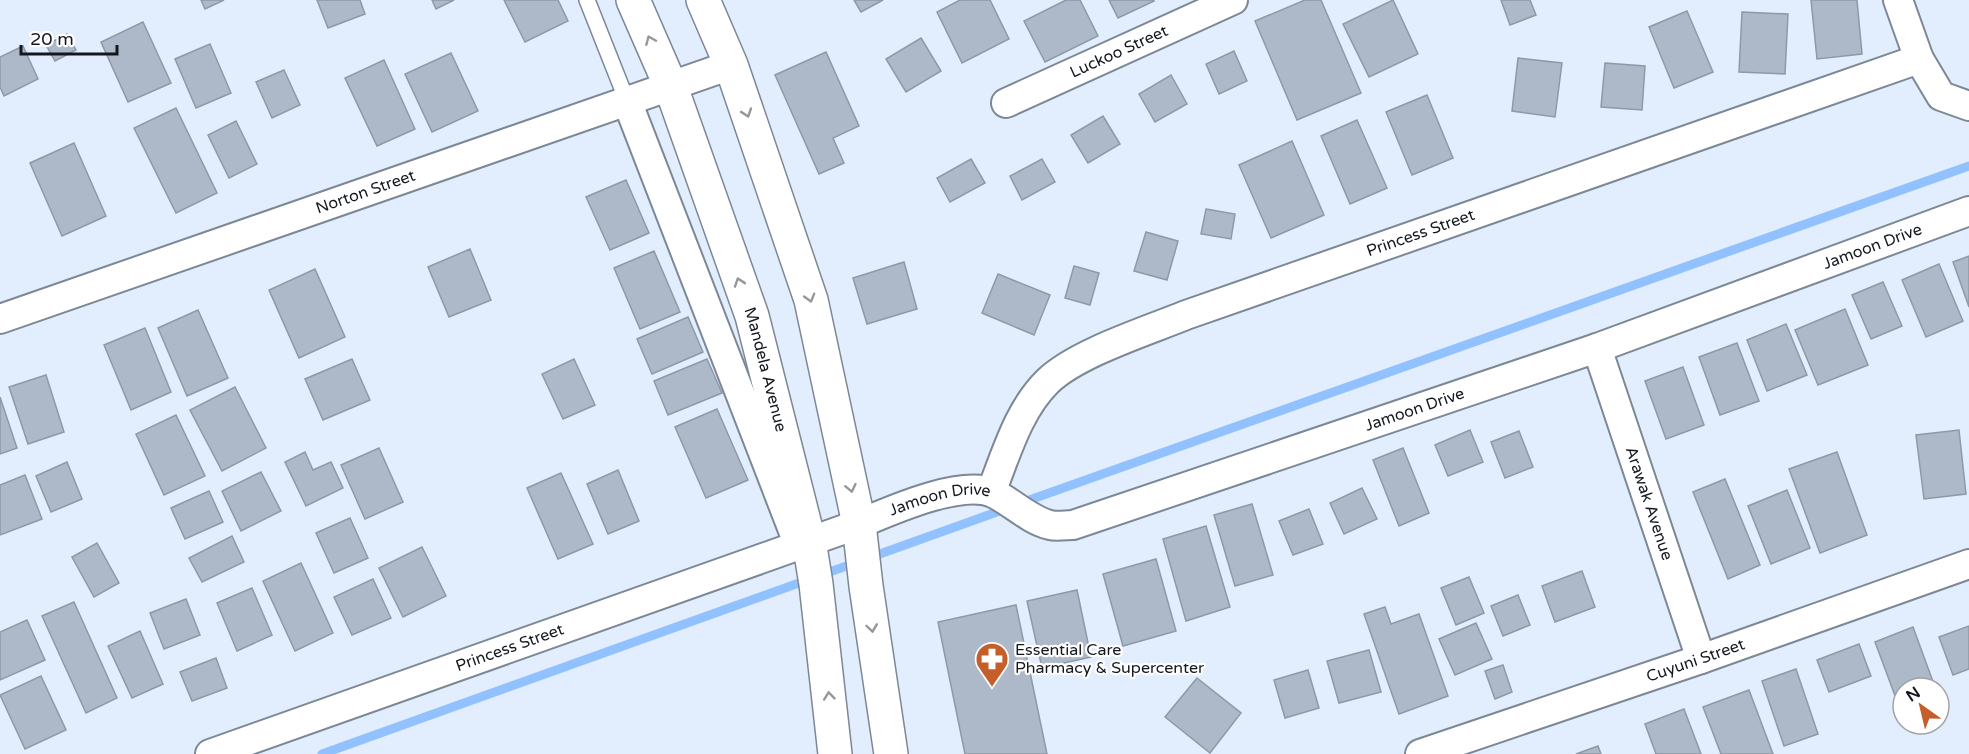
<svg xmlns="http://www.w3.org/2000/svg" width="1969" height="754" viewBox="0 0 1969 754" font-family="'Varela Round',sans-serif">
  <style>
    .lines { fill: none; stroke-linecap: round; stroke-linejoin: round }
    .stream { stroke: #91c1ff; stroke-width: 9 }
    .building { fill: #adb9c8; stroke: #8e99a7; stroke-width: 1.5 }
    .lane-casing { stroke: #7d8896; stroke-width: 18 }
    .street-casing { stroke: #7d8896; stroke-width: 32 }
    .secondary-casing { stroke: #7d8896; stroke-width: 36 }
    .lane { stroke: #fff; stroke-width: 15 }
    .street { stroke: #fff; stroke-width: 28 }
    .secondary { stroke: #fff; stroke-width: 33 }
    .oneway { stroke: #95979a }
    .labels { text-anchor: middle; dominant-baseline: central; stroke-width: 4.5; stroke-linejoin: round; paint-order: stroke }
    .street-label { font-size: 16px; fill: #14181e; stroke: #fff }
    .poi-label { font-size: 16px; fill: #14181e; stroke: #fff; text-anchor: start }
  </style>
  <rect width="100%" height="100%" fill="#e2eefd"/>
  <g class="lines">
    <g class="stream">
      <polyline points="1021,503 1969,166"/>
      <polyline points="322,754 1008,508"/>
    </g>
  </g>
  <g class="building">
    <polygon points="201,0 224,0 205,9"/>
    <polygon points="317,0 360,0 365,14 328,28"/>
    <polygon points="432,0 454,0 436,9"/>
    <polygon points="504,0 558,0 568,21 525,42"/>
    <polygon points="854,0 883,0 861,12"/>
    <polygon points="960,0 990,0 1009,39 962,63 937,12"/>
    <polygon points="1066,0 1080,0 1098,36 1045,62 1024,21"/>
    <polygon points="1109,0 1153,0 1154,1 1118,18"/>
    <polygon points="1305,0 1321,0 1361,93 1297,120 1255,21"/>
    <polygon points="1393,0 1418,54 1369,77 1343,24"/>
    <polygon points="1501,0 1530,0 1536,15 1510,25"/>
    <polygon points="1811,0 1857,0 1862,54 1817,59"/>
    <polygon points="1687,11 1713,72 1674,88 1649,27"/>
    <polygon points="1742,12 1788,14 1785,74 1739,72"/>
    <polygon points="143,22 171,83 128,102 101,42"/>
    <polygon points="67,34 76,50 55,61 46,45"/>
    <polygon points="921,38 941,71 906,92 886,59"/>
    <polygon points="210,44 231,93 196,108 175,59"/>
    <polygon points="23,46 38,79 4,96 0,87 0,57"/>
    <polygon points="1234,51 1247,81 1219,94 1206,64"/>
    <polygon points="826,52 859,126 833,138 844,163 819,174 775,75"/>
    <polygon points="451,53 478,111 432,132 405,74"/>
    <polygon points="1518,58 1562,63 1555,117 1512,111"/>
    <polygon points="384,60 415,129 377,146 345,78"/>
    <polygon points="1605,63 1645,66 1642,110 1601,107"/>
    <polygon points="284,70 300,105 272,118 256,82"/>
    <polygon points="1171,75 1187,104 1155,122 1139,94"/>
    <polygon points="1427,95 1453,158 1412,175 1386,112"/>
    <polygon points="176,108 217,193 176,213 134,128"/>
    <polygon points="1103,116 1120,144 1088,163 1071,135"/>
    <polygon points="1357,120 1387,188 1350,204 1321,136"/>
    <polygon points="236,121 257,164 229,178 208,135"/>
    <polygon points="1292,141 1324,215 1271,238 1239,165"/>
    <polygon points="74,143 106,216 62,236 30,163"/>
    <polygon points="971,159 985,183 950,202 937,178"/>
    <polygon points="1042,159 1055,182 1022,200 1010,176"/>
    <polygon points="626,180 649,233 610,250 586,197"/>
    <polygon points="1206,209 1235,214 1231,239 1201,234"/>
    <polygon points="1146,232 1178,241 1167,280 1134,271"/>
    <polygon points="470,249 491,300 449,317 428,267"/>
    <polygon points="654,251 680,312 640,329 614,268"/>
    <polygon points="1969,256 1969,307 1953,262"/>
    <polygon points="904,262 917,309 867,324 853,278"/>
    <polygon points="1939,264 1963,321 1926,337 1902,280"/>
    <polygon points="1074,266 1099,273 1090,305 1065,298"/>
    <polygon points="315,269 345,337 299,358 269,290"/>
    <polygon points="998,274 1050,295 1034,335 982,313"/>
    <polygon points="1883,282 1902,326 1871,339 1852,295"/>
    <polygon points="1845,309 1868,365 1818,385 1795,330"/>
    <polygon points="198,310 228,378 187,396 158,328"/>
    <polygon points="688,317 703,352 652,374 637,339"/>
    <polygon points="1786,324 1807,375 1767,391 1747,340"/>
    <polygon points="145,328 171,392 131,410 104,345"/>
    <polygon points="1737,343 1759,401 1720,415 1699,357"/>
    <polygon points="352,359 370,400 323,420 305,379"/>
    <polygon points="574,359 595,405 563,419 542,374"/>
    <polygon points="707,359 722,393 668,415 654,381"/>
    <polygon points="1683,367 1704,425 1666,439 1645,381"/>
    <polygon points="46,375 64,432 28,444 9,387"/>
    <polygon points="235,387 266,448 222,471 190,410"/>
    <polygon points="0,397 17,448 0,454"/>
    <polygon points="717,409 748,480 706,498 675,427"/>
    <polygon points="176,415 205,476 164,495 136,434"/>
    <polygon points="1470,430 1483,462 1448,476 1435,445"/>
    <polygon points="1959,430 1966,494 1924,499 1916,435"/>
    <polygon points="1519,431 1533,467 1505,478 1491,442"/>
    <polygon points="379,448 403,502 365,519 341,465"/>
    <polygon points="1403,448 1429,513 1399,526 1373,460"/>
    <polygon points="305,452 313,470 331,462 343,488 306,506 285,462"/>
    <polygon points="1837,452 1867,535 1820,553 1789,469"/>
    <polygon points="67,462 82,499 51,512 36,476"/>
    <polygon points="618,470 639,521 608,534 587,484"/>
    <polygon points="261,472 281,511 241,531 222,491"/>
    <polygon points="561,473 593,544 558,559 527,488"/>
    <polygon points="25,475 42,519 0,535 0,485"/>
    <polygon points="1725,479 1760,565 1728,579 1693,492"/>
    <polygon points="1362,488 1377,519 1344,534 1330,503"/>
    <polygon points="1787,490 1810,548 1771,564 1748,506"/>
    <polygon points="209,491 223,522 185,539 171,508"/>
    <polygon points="1252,504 1273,575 1235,586 1214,515"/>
    <polygon points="1309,509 1323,544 1293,555 1279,521"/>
    <polygon points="350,518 368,558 334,573 316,533"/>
    <polygon points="1206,526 1230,607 1186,621 1163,539"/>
    <polygon points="232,536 244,562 202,582 189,558"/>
    <polygon points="97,543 119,583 94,597 72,557"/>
    <polygon points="422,547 446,596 403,617 379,568"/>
    <polygon points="1156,559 1176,631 1123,646 1103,574"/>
    <polygon points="301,563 333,633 295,651 263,581"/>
    <polygon points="1582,571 1595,607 1555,622 1542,586"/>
    <polygon points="1469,577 1484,613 1456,625 1441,588"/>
    <polygon points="373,579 391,618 352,635 334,597"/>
    <polygon points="252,588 272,635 237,651 217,603"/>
    <polygon points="1077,590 1091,657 1042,668 1027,601"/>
    <polygon points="1518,595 1530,625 1503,636 1491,606"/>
    <polygon points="186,599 200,635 164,649 150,613"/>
    <polygon points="74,602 117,698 86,713 42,616"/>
    <polygon points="1016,605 1047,754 965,754 938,622"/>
    <polygon points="1385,607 1391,624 1419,614 1448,696 1399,714 1364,614"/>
    <polygon points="27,620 45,660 0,680 0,632"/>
    <polygon points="1476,623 1492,659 1455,675 1439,639"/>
    <polygon points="1969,626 1969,669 1953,675 1939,637"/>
    <polygon points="1913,627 1935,687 1903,688 1903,699 1897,701 1875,642"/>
    <polygon points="140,631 163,684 132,698 108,646"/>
    <polygon points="1859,644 1871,676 1829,692 1817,660"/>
    <polygon points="1369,650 1381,692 1339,703 1327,661"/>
    <polygon points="216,658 227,688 192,701 180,672"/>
    <polygon points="1503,665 1512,692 1495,699 1485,671"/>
    <polygon points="1796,669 1818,734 1784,746 1762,681"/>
    <polygon points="1308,670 1319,708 1285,718 1274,680"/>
    <polygon points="41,676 66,730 25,749 0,695"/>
    <polygon points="1197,678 1241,713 1210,753 1165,717"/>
    <polygon points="1749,690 1773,754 1721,754 1703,707"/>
    <polygon points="1684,709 1701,754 1656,754 1645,724"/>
    <polygon points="1598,746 1601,754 1576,754"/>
  </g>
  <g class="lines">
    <g class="lane-casing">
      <polyline id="lane" points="587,0 627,101"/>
    </g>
    <g class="street-casing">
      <g id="street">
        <polyline points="1898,0 1919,59 1941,96 1969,106"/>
        <polyline points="627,101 796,538"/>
        <path id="s1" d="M1006,103L1233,0"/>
        <path id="s2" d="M0,319L731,65"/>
        <path id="s3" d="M1597,348L1701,659"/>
        <path id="s4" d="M991,492C1006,455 1018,410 1048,381C1077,353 1147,331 1186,315L1919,59"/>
        <path id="s5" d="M210,754L859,524C890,511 961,479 993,493C1012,502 1029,520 1050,525C1057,527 1066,525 1073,525L1597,348L1969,211"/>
        <path id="s6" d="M1420,754L1701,659L1969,564"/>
      </g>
    </g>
    <g class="secondary-casing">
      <g id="secondary">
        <path id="s7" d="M633,0L671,87L752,316L809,541L816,584L835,754"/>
        <polyline points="703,0 731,65 811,300 859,524 866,586 891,754"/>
      </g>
    </g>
    <use href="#lane" class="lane"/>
    <use href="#street" class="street"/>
    <use href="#secondary" class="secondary"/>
  </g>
  <defs><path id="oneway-chevron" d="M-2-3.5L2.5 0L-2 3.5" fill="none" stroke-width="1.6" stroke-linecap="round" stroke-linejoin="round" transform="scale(1.5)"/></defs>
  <g class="oneway">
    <use href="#oneway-chevron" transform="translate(650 40) rotate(-113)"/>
    <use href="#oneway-chevron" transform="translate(747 113) rotate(71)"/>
    <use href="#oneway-chevron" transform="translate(739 282) rotate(-109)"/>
    <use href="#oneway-chevron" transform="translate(810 298) rotate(74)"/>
    <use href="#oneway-chevron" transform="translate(851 488) rotate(78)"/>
    <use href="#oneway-chevron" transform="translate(872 628) rotate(82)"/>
    <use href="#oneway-chevron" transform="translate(829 696) rotate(-96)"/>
  </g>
  <defs>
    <g id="pharmacy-pin" transform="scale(1.725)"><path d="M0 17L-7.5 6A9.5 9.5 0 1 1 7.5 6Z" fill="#c45f2c" stroke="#fff"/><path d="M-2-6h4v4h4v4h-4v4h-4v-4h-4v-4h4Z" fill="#fff"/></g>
  </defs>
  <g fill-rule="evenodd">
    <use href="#pharmacy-pin" x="992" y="659"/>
  </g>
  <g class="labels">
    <g class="street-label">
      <text stroke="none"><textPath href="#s1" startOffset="124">Luckoo Street</textPath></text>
      <text stroke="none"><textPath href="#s2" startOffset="387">Norton Street</textPath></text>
      <text stroke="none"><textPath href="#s4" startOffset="528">Princess Street</textPath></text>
      <text stroke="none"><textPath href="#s5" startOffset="1764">Jamoon Drive</textPath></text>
      <text stroke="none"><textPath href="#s7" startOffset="393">Mandela Avenue</textPath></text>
      <text stroke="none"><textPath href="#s5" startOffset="1278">Jamoon Drive</textPath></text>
      <text stroke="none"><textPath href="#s3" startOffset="164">Arawak Avenue</textPath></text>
      <text stroke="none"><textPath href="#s5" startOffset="774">Jamoon Drive</textPath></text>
      <text stroke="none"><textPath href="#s5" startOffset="318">Princess Street</textPath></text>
      <text stroke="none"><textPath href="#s6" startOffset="291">Cuyuni Street</textPath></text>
    </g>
    <g class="poi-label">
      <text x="1015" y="650">Essential Care<tspan x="1015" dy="18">Pharmacy &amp; Supercenter</tspan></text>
    </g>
  </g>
  <g transform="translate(1921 706) rotate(326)"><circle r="28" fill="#ffffff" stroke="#a1a3a5" stroke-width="1.5"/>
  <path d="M0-4.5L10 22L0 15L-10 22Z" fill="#c45f2c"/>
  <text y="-9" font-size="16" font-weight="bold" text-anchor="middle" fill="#14181e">N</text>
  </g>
  <path d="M21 45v9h96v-9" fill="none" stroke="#14181e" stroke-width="3"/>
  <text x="30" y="45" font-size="18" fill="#14181e" stroke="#ffffff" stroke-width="4.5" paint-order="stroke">20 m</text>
</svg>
